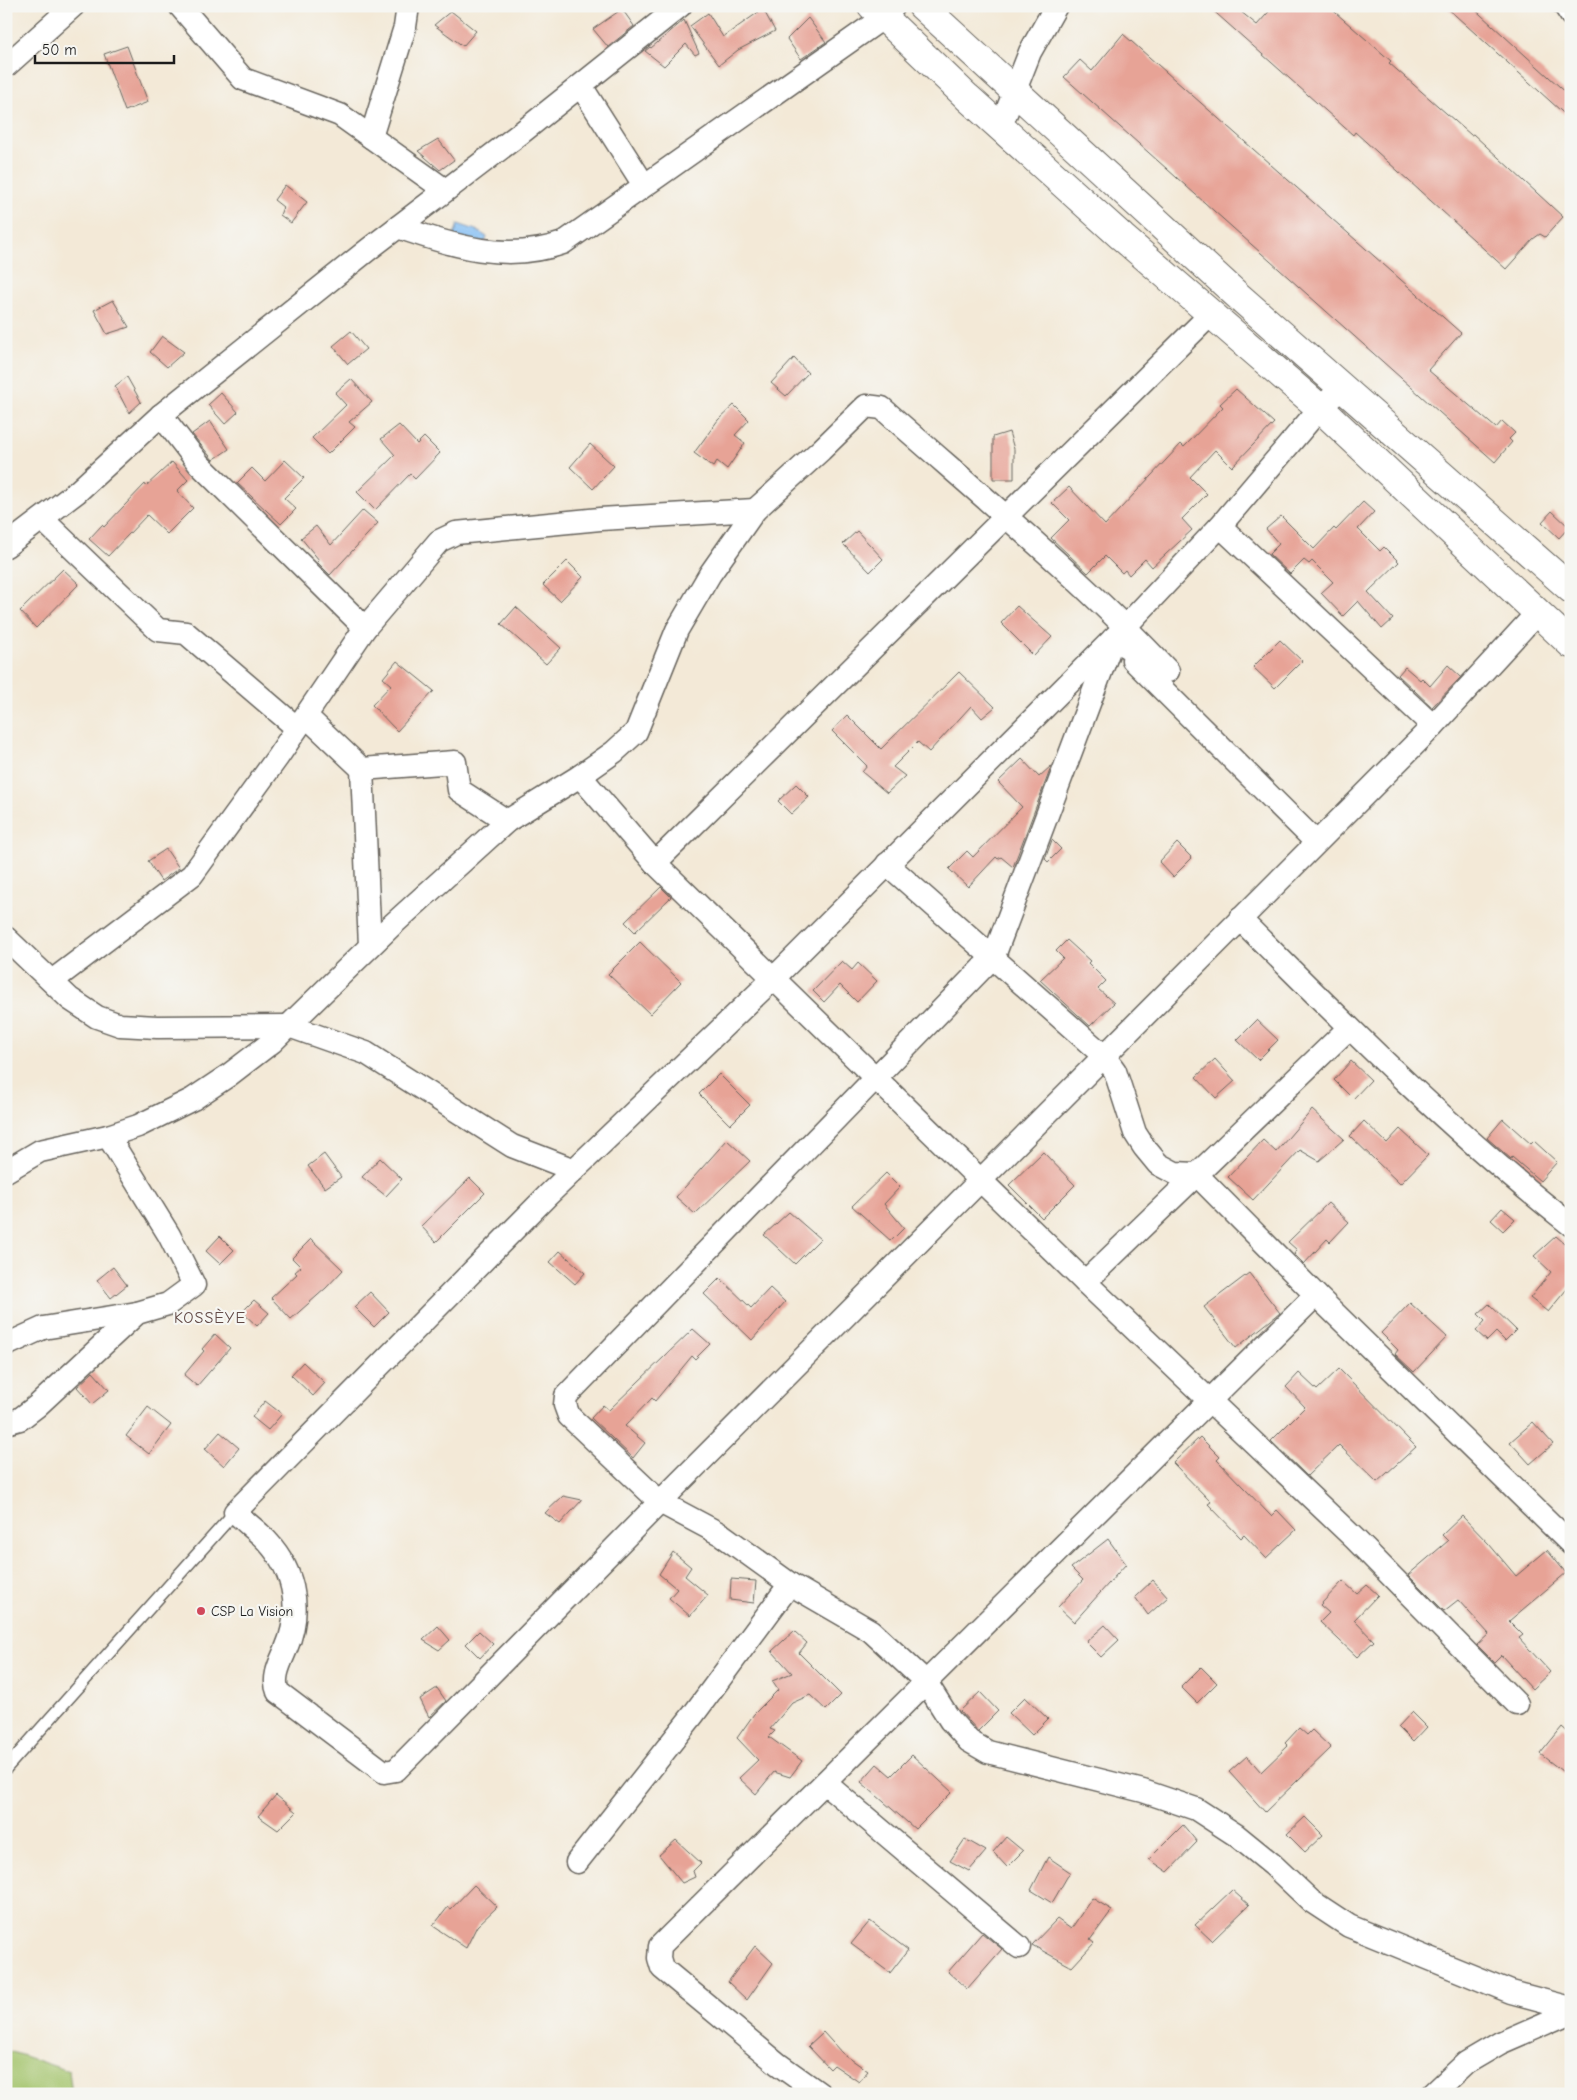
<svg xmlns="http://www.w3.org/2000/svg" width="1577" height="2100" viewBox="0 0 1577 2100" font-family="'Comic Neue',sans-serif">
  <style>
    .green { fill: #a5c56e; stroke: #607045 }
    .water { fill: #82bdf4; stroke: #4f6c88 }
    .building { fill: #e7a396 }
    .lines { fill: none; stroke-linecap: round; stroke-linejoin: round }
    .service-casing { stroke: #67645d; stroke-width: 14 }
    .minor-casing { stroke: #67645d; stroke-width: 25 }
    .secondary-casing { stroke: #67645d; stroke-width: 30 }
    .service { stroke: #fff; stroke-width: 11 }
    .minor { stroke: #fff; stroke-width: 22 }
    .secondary { stroke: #fff; stroke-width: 28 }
    .poi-dot { fill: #d1495b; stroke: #f6f6f2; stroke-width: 2 }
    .labels { text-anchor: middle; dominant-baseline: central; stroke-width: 4.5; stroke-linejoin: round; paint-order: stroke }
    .poi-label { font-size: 14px; fill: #1c1c1c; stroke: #f6f6f2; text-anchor: start }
    .quarter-label { font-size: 16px; letter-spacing: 1px; fill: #634b47; stroke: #f6f6f2 }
  </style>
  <rect width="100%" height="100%" fill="#f6f6f2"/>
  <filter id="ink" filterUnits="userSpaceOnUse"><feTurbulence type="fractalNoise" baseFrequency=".02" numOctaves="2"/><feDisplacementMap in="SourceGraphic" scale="10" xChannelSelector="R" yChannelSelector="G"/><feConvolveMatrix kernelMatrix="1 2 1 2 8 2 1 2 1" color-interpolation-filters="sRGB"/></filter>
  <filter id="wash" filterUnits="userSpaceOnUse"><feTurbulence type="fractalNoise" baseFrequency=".0096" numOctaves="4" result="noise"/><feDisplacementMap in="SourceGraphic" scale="20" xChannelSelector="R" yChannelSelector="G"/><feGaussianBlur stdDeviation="1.12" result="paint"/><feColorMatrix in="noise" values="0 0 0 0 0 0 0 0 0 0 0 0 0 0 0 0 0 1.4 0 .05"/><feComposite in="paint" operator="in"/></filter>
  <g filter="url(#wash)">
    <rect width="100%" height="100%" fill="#f3e9d7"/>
    <polygon class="green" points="6,2050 69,2071 72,2094 6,2094"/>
    <polygon class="water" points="458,224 476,230 487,237 482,252 451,245"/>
    <g id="blocks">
      <g class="building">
        <polygon points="1208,6 1234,6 1257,25 1274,6 1328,6 1391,61 1389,63 1471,135 1473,134 1563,217 1545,237 1540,234 1533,239 1506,269 1355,132 1353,135"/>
        <polygon points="1445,6 1471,6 1481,15 1571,97 1571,120"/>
        <polygon points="622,9 634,26 608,47 593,29"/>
        <polygon points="763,9 775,31 738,50 719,65 690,26 708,13 723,37"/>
        <polygon points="451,11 476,31 463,46 434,25"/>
        <polygon points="808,18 826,42 801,59 787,39"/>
        <polygon points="684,20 699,53 695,55 686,44 664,66 645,51 650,47 651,48"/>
        <polygon points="1123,34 1461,333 1428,370 1496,428 1502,421 1515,433 1509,439 1512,442 1495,462 1064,77 1080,60 1092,71"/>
        <polygon points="127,46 148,102 125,111 104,54"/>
        <polygon points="438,139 454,160 440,170 418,151"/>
        <polygon points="285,185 307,202 291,223 280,215 283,207 274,200"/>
        <polygon points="113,300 129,327 107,334 94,310"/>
        <polygon points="351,331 366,349 348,364 333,346"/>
        <polygon points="162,336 184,352 167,367 150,352"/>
        <polygon points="794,358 808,373 786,396 771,383"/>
        <polygon points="127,377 141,402 129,413 115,386"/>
        <polygon points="351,379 372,402 349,422 355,427 328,454 312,438 346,405 335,393"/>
        <polygon points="1236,389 1274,423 1232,467 1215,450 1190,477 1207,494 1182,519 1192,530 1152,567 1145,559 1129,575 1125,570 1122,573 1105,556 1088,573 1051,538 1069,520 1052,503 1069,487 1105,525 1181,444 1184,447 1223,407 1220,404"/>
        <polygon points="221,393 238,412 225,424 208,405"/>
        <polygon points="734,405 749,420 735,435 745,443 727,469 717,461 713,467 694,453 718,420"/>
        <polygon points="210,421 229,449 213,460 192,434"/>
        <polygon points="399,425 417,444 424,437 440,453 415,479 410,474 375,510 357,492 395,455 381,439"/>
        <polygon points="1009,432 1014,449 1014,479 993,479 993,437"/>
        <polygon points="590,444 614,466 593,489 570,467"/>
        <polygon points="285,460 304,478 284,498 296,509 281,524 237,483 252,468 265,481"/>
        <polygon points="172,462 188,480 177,491 193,508 167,534 147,515 108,556 89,539 102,525 104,527 145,484 146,486"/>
        <polygon points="1363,502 1374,512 1358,529 1380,551 1384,547 1399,562 1368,592 1393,619 1382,629 1358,601 1343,616 1321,593 1333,582 1312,561 1309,564 1304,560 1290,574 1269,554 1279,544 1266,529 1281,516 1314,549 1334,528 1336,530"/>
        <polygon points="363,510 378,523 330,575 317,562 319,560 301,538 316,526 331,545"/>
        <polygon points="1552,511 1569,527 1559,538 1542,522"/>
        <polygon points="857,531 883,559 870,572 843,544"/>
        <polygon points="567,561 583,577 560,601 543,585"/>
        <polygon points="63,569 79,584 36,628 20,611"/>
        <polygon points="1017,606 1052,637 1034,656 1001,623"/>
        <polygon points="516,607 561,648 546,664 501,624"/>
        <polygon points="1280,640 1302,661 1275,688 1253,667"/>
        <polygon points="397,661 434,691 397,731 372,705 391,685 383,678"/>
        <polygon points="1448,665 1461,677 1432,707 1398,675 1405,667 1420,680 1422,678 1430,686"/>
        <polygon points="959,672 995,707 982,718 971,706 929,752 918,742 893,767 905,776 887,793 862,772 867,766 832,731 847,715 881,749"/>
        <polygon points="1022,759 1039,777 1052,765 1013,867 1001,857 998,859 996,857 968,887 949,869 967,851 973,857 1022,807 998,782"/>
        <polygon points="796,784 809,797 791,814 778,801"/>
        <polygon points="1052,840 1061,849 1048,862 1045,859"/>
        <polygon points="1177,843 1192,858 1173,877 1159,862"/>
        <polygon points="166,849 179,868 161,881 148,861"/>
        <polygon points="661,887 671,897 635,932 625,922"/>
        <polygon points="1067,940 1090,961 1088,963 1106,981 1098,989 1114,1003 1090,1026 1040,980 1063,958 1056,951"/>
        <polygon points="640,942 681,982 650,1014 608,974"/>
        <polygon points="842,961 852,970 858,963 877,981 857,1002 840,985 824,1002 813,991"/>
        <polygon points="1257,1020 1278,1040 1258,1060 1237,1040"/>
        <polygon points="1215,1059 1235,1081 1216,1098 1196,1077"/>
        <polygon points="1351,1061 1371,1080 1353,1099 1334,1080"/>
        <polygon points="719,1074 750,1105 730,1125 699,1094"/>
        <polygon points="1312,1110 1344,1139 1319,1161 1300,1150 1253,1200 1228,1177 1263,1140 1276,1152"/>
        <polygon points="1503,1119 1531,1144 1534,1141 1557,1162 1540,1181 1512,1157 1511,1159 1487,1138"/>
        <polygon points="1364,1121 1387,1143 1400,1129 1428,1155 1400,1184 1350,1136"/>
        <polygon points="727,1140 750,1161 695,1214 676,1197"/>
        <polygon points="1043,1152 1075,1185 1042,1218 1009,1185"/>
        <polygon points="324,1154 341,1177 325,1188 308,1166"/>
        <polygon points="380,1158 402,1179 386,1196 362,1177"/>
        <polygon points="886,1173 900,1187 884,1204 904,1228 891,1241 852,1206"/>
        <polygon points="470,1178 485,1193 436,1242 421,1226"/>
        <polygon points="1328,1203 1349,1222 1330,1242 1327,1239 1304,1264 1294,1254 1297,1250 1288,1242"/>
        <polygon points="1502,1208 1515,1219 1503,1231 1491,1220"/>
        <polygon points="789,1212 820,1239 795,1264 764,1235"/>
        <polygon points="220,1236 234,1250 220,1264 206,1251"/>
        <polygon points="1556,1236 1571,1249 1571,1284 1548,1312 1530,1298 1551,1272 1534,1256"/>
        <polygon points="311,1239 343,1270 326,1288 291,1319 271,1298 297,1274 295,1272 301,1267 292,1258"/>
        <polygon points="560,1251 585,1273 575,1284 550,1262"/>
        <polygon points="113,1267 127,1285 111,1298 97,1280"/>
        <polygon points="1249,1273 1280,1313 1236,1348 1204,1307"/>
        <polygon points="720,1278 751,1308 770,1288 785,1302 752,1340 704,1294"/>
        <polygon points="370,1292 389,1312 374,1327 354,1307"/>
        <polygon points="254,1300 269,1313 257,1326 242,1312"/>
        <polygon points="1410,1303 1447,1337 1414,1372 1395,1354 1398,1350 1381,1333"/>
        <polygon points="1489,1304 1516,1330 1505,1341 1496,1332 1487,1341 1476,1331 1485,1321 1478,1314"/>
        <polygon points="693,1329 710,1344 695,1359 692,1356 655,1401 652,1398 625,1426 645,1443 633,1458 591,1418 603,1405 609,1410"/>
        <polygon points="215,1334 230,1348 197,1386 184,1375 204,1351 202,1349"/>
        <polygon points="303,1362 325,1383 313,1396 291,1375"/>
        <polygon points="1339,1369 1416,1447 1377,1482 1339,1445 1307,1476 1271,1441 1305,1407 1286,1387 1299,1373 1317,1390"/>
        <polygon points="93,1372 109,1390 92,1404 77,1387"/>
        <polygon points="265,1401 282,1414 268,1430 252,1417"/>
        <polygon points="148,1407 171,1425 149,1454 126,1436"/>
        <polygon points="1533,1422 1553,1444 1530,1464 1510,1442"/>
        <polygon points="220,1432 239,1448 224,1466 205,1449"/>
        <polygon points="1200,1437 1220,1457 1217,1460 1271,1516 1277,1510 1296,1530 1266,1558 1244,1535 1241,1538 1208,1504 1211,1502 1173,1463"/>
        <polygon points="563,1496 582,1500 560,1524 545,1513"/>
        <polygon points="1462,1516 1489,1544 1516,1576 1547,1550 1566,1573 1509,1621 1523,1635 1519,1638 1550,1672 1532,1689 1501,1655 1494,1662 1477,1645 1489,1634 1458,1600 1444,1611 1408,1575 1448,1541 1442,1535"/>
        <polygon points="1108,1539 1126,1564 1074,1622 1058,1607 1083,1580 1071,1568"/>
        <polygon points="673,1552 691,1567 685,1576 708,1595 690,1616 669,1598 677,1589 659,1574"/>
        <polygon points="731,1579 756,1581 754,1603 730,1600"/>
        <polygon points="1153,1580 1168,1597 1148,1615 1135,1597"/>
        <polygon points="1343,1581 1357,1594 1367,1585 1378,1595 1354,1620 1374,1641 1357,1657 1320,1622 1329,1613 1320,1605"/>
        <polygon points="1105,1625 1119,1640 1101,1657 1086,1642"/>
        <polygon points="438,1626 450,1640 439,1650 423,1640"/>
        <polygon points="479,1631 493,1644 480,1658 466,1644"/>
        <polygon points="794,1631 807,1643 799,1653 841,1695 826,1710 810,1695 792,1703 770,1729 775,1731 769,1737 802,1761 790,1777 774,1772 756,1794 739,1778 758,1760 737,1738 754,1714 778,1690 772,1681 792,1673 772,1651"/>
        <polygon points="1201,1667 1217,1683 1197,1703 1181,1687"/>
        <polygon points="437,1688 446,1701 429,1717 420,1699"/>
        <polygon points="980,1692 998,1711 978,1731 960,1711"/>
        <polygon points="1025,1697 1048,1719 1032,1735 1009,1713"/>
        <polygon points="1412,1712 1427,1727 1413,1742 1398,1727"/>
        <polygon points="1562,1727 1571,1735 1571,1778 1540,1754"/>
        <polygon points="1299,1728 1307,1735 1312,1730 1331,1748 1265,1812 1229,1772 1247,1756 1261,1772 1288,1746 1285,1743"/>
        <polygon points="912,1755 952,1792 915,1829 861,1782 877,1764 891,1776"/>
        <polygon points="276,1795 296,1812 278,1830 258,1816"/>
        <polygon points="1305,1817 1323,1835 1305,1852 1287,1834"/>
        <polygon points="1183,1825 1197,1842 1168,1872 1149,1859"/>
        <polygon points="1006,1837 1023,1851 1007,1867 993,1852"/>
        <polygon points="965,1839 986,1851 969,1871 950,1861"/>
        <polygon points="676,1840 701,1863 693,1871 695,1877 682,1883 659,1855"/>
        <polygon points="1048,1857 1070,1872 1052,1903 1031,1890"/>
        <polygon points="474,1885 497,1907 477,1926 466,1948 433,1926 448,1907 451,1909"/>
        <polygon points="1232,1890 1249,1905 1212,1941 1195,1925"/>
        <polygon points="1092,1898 1112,1910 1090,1940 1094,1943 1072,1967 1032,1945 1057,1919 1071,1929"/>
        <polygon points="870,1921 908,1950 890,1973 851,1944"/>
        <polygon points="982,1933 1002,1949 967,1989 948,1972"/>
        <polygon points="755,1946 773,1963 747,2000 728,1982"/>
        <polygon points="823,2032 842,2053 868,2071 859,2082 834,2065 830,2069 808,2046"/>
      </g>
    </g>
  </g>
  <g filter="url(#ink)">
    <use href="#blocks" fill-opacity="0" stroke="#67645d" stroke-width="1"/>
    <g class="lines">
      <g class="service-casing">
        <polyline id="service" points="6,1768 235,1512"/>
      </g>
      <g class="minor-casing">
        <g id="minor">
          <polyline points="180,6 243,79 340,115 445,190"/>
          <polyline points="1565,6 1571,15"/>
          <polyline points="6,66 73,6"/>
          <polyline points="581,86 644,185"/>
          <polyline points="1001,126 1030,52 1056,6"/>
          <polyline points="371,137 405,27 408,6"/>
          <path d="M398,227C452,246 507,263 563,243L884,17L894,6"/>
          <path d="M1343,387L1320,408L1220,526L1126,626L774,978L548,1195L235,1512C243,1520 252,1527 261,1535C293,1565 304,1607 286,1649C280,1663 272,1678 278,1692L384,1772L396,1770L660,1502L1433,726L1537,613"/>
          <polyline points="161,415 199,464 365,628"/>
          <polyline points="42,519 158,630 186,633 297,728"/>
          <polyline points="1220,526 1433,726"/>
          <polyline points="6,546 77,492 161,415 369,249 521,133 680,6"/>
          <polyline points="1133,660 1316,842"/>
          <polyline points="306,716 362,769 370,946"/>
          <polyline points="362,769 455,762 459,790 507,821"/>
          <polyline points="580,776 655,863 1085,1282 1355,1539 1517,1704"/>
          <polyline points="655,863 1212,313"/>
          <polyline points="887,864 1104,1056 1115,1071 1135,1133 1144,1147 1158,1164 1175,1173 1196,1174 1316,1295 1571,1544"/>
          <path d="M1240,919C1346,1025 1453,1133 1571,1225"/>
          <polyline points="6,938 70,999 97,1017 120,1025 157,1027 289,1026 366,1053 512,1146 574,1170"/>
          <polyline points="52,981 192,875 277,758 365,628 439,541 456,533 600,519 755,510"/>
          <path d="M6,1171L40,1151L108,1136L138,1126L193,1099L229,1075L272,1042L390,927L507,821L580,776L614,752L636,732L677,630L710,574L755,510L821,450L866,406L882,408C979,494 1079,576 1168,671L1113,639"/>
          <polyline points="1085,1282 1349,1028"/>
          <polyline points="6,1345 43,1328 137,1313"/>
          <polyline points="6,1423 20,1419 37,1406 137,1313 168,1304 194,1285 169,1235 108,1136"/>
          <polyline points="790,1584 871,1631 926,1682 950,1720 969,1741 988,1752 1143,1791 1196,1809 1236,1835 1273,1865 1311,1901 1349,1926 1511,1992 1571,2008"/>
          <polyline points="825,1783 1019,1947"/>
          <polyline points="577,1862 693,1715 790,1584 722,1535 660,1502 569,1416 565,1405 566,1396 994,956 1111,645"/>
          <polyline points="820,2094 778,2064 662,1968 659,1958 660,1946 1316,1295"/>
          <polyline points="1433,2094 1466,2063 1500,2043 1571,2012"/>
        </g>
      </g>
      <g class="secondary-casing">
        <g id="secondary">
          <polyline points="872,6 967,97 1122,237 1320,408 1571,644"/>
          <polyline points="922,6 1236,294 1571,589"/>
        </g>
      </g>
      <use href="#service" class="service"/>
      <use href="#minor" class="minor"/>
      <use href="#secondary" class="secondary"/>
    </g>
  </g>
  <circle class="poi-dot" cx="201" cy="1611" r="5"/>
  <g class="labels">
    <g class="poi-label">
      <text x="211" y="1611">CSP La Vision</text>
    </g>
    <g class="quarter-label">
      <text x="210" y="1318">KOSSÈYE</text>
    </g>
  </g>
  <rect width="1577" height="2100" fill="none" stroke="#f6f6f2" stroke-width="25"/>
  <path d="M35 55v8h139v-8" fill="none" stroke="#1c1c1c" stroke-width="2.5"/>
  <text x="42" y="55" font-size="15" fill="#1c1c1c" stroke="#f6f6f2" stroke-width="4" paint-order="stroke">50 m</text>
</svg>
